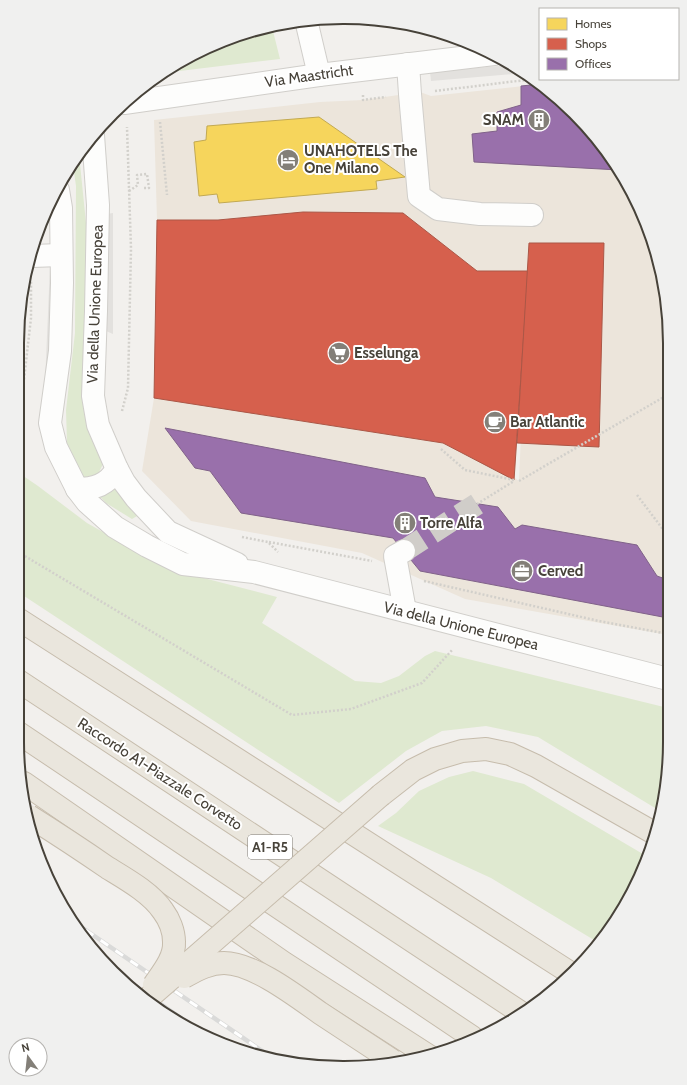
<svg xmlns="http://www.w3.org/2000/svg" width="687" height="1085" viewBox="0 0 687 1085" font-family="Cabin,sans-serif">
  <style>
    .commercial { fill: #ece5db; fill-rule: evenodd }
    .green { fill: #dfe9d0 }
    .parking { fill: #e3e1de }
    .homes { fill: #f6d55c; stroke: #c2a952 }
    .shops { fill: #d6604d; stroke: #ab5747 }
    .offices { fill: #9970ab; stroke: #806289 }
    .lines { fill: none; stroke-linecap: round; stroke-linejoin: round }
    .minor-tunnel { stroke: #d0cdc9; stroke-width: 22; stroke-dasharray: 22 11; stroke-linecap: butt }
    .minor-casing { stroke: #d0ceca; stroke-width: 24 }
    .highway-casing { stroke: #c6bcac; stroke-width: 24 }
    .path { stroke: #d2d0cb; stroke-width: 2.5; stroke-dasharray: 2 2; stroke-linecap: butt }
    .minor { stroke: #fdfdfc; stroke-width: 22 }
    .highway { stroke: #eae6dd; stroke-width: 22 }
    .rail-casing { stroke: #dadad9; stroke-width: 4.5 }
    .rail { stroke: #fff; stroke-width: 3; stroke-dasharray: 9; stroke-linecap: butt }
    .highway-bridge-casing { stroke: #c6bcac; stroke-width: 24; stroke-linecap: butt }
    .highway-bridge { stroke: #eae6dd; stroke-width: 22 }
    .labels { text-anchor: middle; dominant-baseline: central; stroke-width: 4; stroke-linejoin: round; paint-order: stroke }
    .shield { fill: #fff; stroke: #7e7b74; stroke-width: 1 }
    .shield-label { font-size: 14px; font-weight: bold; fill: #474239 }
    .street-label { font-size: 15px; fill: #474239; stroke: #fff }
    .poi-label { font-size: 15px; font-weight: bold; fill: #474239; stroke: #fff; text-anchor: start }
    .rim { fill: none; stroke: #474239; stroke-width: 2 }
  </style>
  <rect width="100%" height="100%" fill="#f2f0ed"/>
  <path class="commercial" d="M542,84L589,128L626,180L653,239L669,322L668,635L465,599L362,553L191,521L142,471L154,398L157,220L154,120L320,102L363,100L420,92L431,96ZM526,295H527L519,481L515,478Z"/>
  <g class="green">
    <polygon points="272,27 280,59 163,73 180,61 239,34"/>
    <polygon points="79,154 86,223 86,420 103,449 103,464 96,478 84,477 71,465 67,443 66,410 75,333 76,186 73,165"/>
    <polygon points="19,473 38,486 87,523 126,545 188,574 277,597 262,623 355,681 381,683 399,676 425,656 435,651 668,708 667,784 660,811 538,737 486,726 442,731 406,751 339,803 18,592"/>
    <polygon points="115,485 142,513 132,519 106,503 96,492"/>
    <polygon points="473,771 524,784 648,857 645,866 602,940 599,943 491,878 378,826 396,813 419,791 449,777"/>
  </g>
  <g class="parking">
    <polygon points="511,65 524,73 431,81 430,72"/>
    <polygon points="113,213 113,334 106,331 106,214"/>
    <polygon points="57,264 55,330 45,383 50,266"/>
  </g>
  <polygon class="homes" points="319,117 405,177 376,181 377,189 219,203 217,194 199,196 194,142 206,140 207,126"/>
  <g class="shops">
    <polygon points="303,212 403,213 477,271 528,271 514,480 443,443 154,398 157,220 218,220"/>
    <polygon points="529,243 604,243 599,447 517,443"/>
  </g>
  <g class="offices">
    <polygon points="541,84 589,128 619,170 474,162 472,134 497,131 497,112 521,105 521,86"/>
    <polygon points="165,428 425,478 435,497 498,507 515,529 522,525 637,545 657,576 668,580 668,618 420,571 393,538 241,513 210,471 195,468"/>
  </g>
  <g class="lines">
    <polyline class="minor-tunnel" points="404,551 477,504"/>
    <g class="minor-casing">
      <g id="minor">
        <polyline points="306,20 319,75"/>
        <polyline points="408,64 410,94 419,196 438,209 480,214 532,215"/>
        <polyline points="124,103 319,75 494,54"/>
        <polyline points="93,135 98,205 96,311 93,396 98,425 117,469 124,482 136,498 168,532 237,564"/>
        <polyline points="58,190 61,208 62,283 60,351 50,423 56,447 77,489 87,502 115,527 147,546 183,564 254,572 668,679"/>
        <polyline points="32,256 61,255"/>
        <path d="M77,489C95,489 107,485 117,469"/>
        <polyline points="404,551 395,556 405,611"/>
      </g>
    </g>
    <g class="highway-casing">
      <g id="highway">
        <polyline points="18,619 569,972"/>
        <polyline points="17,680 523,1014"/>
        <polyline points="17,732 472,1037"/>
        <polyline points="24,783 284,963 429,1056"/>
        <polyline points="381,795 413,770 435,759 462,751 486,749 510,754 536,766 654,833"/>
      </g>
    </g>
    <g class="path">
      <polyline points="435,91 534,79"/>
      <polyline points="363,95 363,100 386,97"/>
      <polyline points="160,122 167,195"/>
      <polyline points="129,191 138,185 137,175 147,174 149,188 144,188"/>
      <polyline points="122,411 128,388 131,249 127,127"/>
      <polyline points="19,423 31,318 31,280"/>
      <polyline points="441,449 465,470 514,480"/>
      <polyline points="519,481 669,394"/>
      <polyline points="637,495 668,536"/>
      <polyline points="477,504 514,481"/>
      <polyline points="242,537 268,542 278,552"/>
      <polyline points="269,542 372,561"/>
      <polyline points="18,552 292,715 351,709 422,683 453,649"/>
      <polyline points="424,581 599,621 668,634"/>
    </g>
    <use href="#minor" class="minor"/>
    <use href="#highway" class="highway"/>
    <g class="rail-casing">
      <g id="rail">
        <polyline points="71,920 268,1055"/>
        <polyline points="125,979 195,1028"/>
      </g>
    </g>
    <use href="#rail" class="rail"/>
    <g class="highway-bridge-casing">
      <g id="highway-bridge">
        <path d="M29,816C56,833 82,850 108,868C126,879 151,893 163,911C169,919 174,931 174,942C175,958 162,973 154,985"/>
        <path d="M184,977C197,970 209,963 224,963C253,963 296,996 320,1013C344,1029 369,1045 393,1061"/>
        <polyline points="145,1001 381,795"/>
      </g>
    </g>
    <use href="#highway-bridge" class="highway-bridge"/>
  </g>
  <defs>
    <g id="building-disc" transform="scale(1.15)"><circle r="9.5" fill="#837f78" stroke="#fff"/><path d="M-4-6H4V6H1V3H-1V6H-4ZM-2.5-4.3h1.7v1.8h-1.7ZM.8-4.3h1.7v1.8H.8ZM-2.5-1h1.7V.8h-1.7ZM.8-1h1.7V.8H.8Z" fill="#fff"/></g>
    <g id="hotel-disc" transform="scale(1.15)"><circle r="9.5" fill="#837f78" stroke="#fff"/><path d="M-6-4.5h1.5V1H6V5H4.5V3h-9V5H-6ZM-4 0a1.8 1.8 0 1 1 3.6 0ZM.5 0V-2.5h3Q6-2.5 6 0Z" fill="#fff"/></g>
    <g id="supermarket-disc" transform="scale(1.15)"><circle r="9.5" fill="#837f78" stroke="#fff"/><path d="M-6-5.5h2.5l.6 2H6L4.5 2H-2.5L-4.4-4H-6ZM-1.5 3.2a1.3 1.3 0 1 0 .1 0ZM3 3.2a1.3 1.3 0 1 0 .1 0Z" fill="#fff"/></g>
    <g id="cafe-disc" transform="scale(1.15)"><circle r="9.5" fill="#837f78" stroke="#fff"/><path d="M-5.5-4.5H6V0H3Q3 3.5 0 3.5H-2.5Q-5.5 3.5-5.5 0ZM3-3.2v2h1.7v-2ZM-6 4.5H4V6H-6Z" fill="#fff"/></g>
    <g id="office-disc" transform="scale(1.15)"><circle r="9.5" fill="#837f78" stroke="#fff"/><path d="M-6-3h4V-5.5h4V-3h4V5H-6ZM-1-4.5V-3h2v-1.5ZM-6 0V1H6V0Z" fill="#fff"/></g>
  </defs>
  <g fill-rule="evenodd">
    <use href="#building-disc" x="539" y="120"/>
    <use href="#hotel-disc" x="288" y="160"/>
    <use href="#supermarket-disc" x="339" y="353"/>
    <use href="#cafe-disc" x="495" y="422"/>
    <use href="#building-disc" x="405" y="523"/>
    <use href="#office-disc" x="522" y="571"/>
  </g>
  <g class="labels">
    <rect class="shield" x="248" y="835" width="44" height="24" rx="3"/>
    <g class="shield-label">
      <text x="270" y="847">A1-R5</text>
    </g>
    <g class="street-label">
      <text transform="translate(309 76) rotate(-8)">Via Maastricht</text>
      <text transform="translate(95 304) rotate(-88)">Via della Unione Europea</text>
      <text transform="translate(461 626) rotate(14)">Via della Unione Europea</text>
      <text transform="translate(160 774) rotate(33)">Raccordo A1-Piazzale Corvetto</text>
    </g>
    <g class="poi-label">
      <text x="524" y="120" text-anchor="end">SNAM</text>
      <text x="304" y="151">UNAHOTELS The<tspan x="304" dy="17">One Milano</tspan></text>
      <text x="354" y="353">Esselunga</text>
      <text x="510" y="422">Bar Atlantic</text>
      <text x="420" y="523">Torre Alfa</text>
      <text x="538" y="571">Cerved</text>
    </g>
  </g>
  <path d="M0 0H687V1085H0ZM343 24H344A319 319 0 0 1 663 343V742A319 319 0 0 1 344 1061H343A319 319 0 0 1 24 742V343A319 319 0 0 1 343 24Z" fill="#f0f0ef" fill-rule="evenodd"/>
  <path class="rim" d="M343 24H344A319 319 0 0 1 663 343V742A319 319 0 0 1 344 1061H343A319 319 0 0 1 24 742V343A319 319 0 0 1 343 24Z"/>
  <rect x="539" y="8" width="140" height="72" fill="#ffffff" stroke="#b5b3b0"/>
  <rect x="547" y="18" width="20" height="12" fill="#f6d55c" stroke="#b5b3b0"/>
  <text x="575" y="28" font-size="12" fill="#474239">Homes</text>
  <rect x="547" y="38" width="20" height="12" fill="#d6604d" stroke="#b5b3b0"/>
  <text x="575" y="48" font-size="12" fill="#474239">Shops</text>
  <rect x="547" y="58" width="20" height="12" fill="#9970ab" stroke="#b5b3b0"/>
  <text x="575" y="68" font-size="12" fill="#474239">Offices</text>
  <g transform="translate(28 1057) rotate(345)"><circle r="19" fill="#ffffff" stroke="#b5b3b0"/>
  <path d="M0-3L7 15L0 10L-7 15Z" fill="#837f78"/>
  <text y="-6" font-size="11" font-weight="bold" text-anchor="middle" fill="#474239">N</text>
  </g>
</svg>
